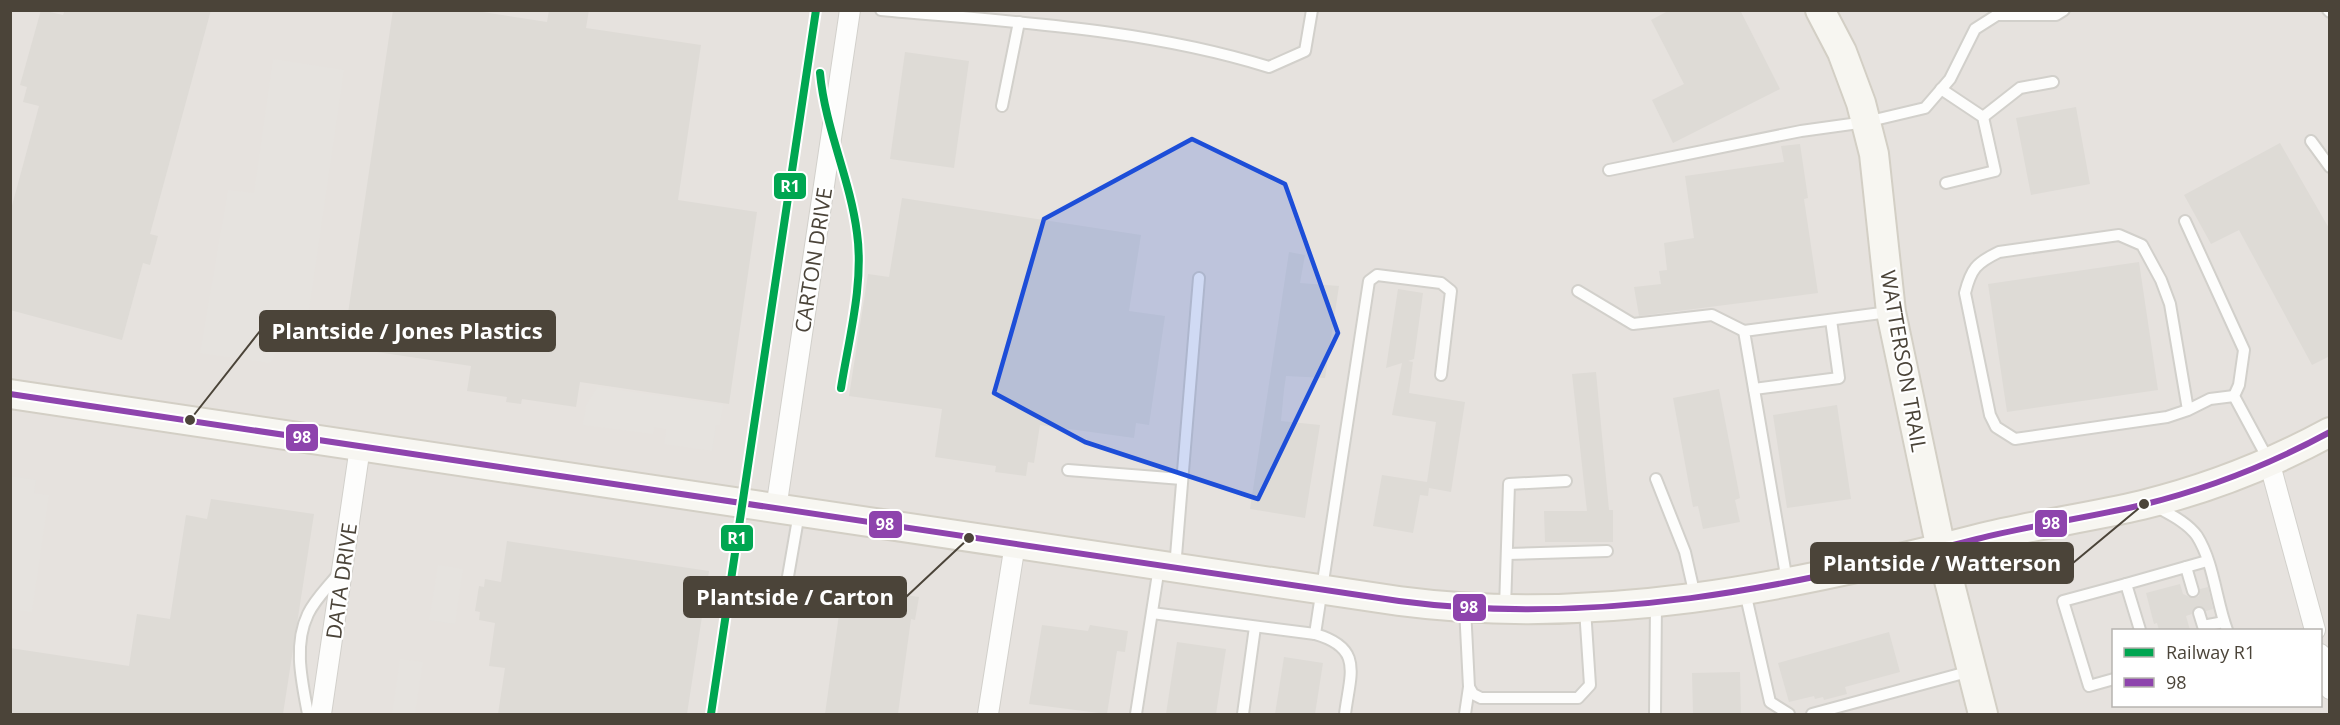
<svg xmlns="http://www.w3.org/2000/svg" width="2340" height="725" viewBox="0 0 2340 725" font-family="'Open Sans',sans-serif">
  <style>
    .industrial { fill: #e6e2de; fill-rule: evenodd }
    .parking { fill: #e6e3df }
    .building { fill: #dedbd6 }
    .lines { fill: none; stroke-linecap: round; stroke-linejoin: round }
    .lane-casing { stroke: #d2d0cb; stroke-width: 14 }
    .street-casing { stroke: #d2d0cb; stroke-width: 22 }
    .secondary-casing { stroke: #d3cfc5; stroke-width: 32 }
    .lane { stroke: #fdfdfc; stroke-width: 10 }
    .street { stroke: #fdfdfc; stroke-width: 20 }
    .secondary { stroke: #f7f6f1; stroke-width: 28 }
    .bus-1-casing { stroke: #fff; stroke-width: 10 }
    .bus-1 { stroke: #8e44ad; stroke-width: 6 }
    .rail-1-casing { stroke: #fff; stroke-width: 12 }
    .rail-1 { stroke: #00a651; stroke-width: 8 }
    .marked { fill: #1d4ed8; fill-opacity: 0.2; stroke: #1d4ed8; stroke-width: 4.5; stroke-linejoin: round }
    .labels { text-anchor: middle; dominant-baseline: central; stroke-width: 4.5; stroke-linejoin: round; paint-order: stroke }
    .street-label { font-size: 21px; fill: #4b4439; stroke: #fff }
    .leader { fill: none; stroke: #4b4439; stroke-width: 2 }
    .callout-dot { fill: #4b4439; stroke: #fff; stroke-width: 2 }
    .callout { fill: #4b4439; stroke: #4b4439; stroke-width: 2 }
    .callout-label { font-size: 22px; text-anchor: middle; font-weight: bold; fill: #fff }
    .line-badge { stroke: #fff; stroke-width: 2 }
    .badge-label { font-size: 16px; text-anchor: middle; font-weight: bold; fill: #fff }
  </style>
  <rect width="100%" height="100%" fill="#f4f2ee"/>
  <path class="industrial" d="M10,11H2329V714H11ZM2114,630H2320V706H2114Z"/>
  <g class="parking">
    <polygon points="273,59 344,70 309,310 300,310 270,363 200,353 228,190 254,193"/>
    <polygon points="597,387 723,405 720,425 716,425 712,451 664,444 666,429 654,427 653,434 583,425 586,405"/>
    <polygon points="10,476 36,480 34,493 49,495 32,612 11,609"/>
    <polygon points="438,565 463,569 455,624 429,620"/>
    <polygon points="400,659 423,662 415,714 392,714"/>
  </g>
  <g class="building">
    <polygon points="41,10 63,15 65,10 211,10 150,234 158,236 150,265 143,263 122,340 10,310 10,213 39,106 23,102 27,87 20,85"/>
    <polygon points="393,10 470,10 547,22 549,10 589,10 586,28 701,45 678,200 757,212 729,404 580,382 576,407 522,399 521,404 506,402 507,397 467,391 471,366 343,347"/>
    <polygon points="1670,10 1740,10 1780,89 1673,143 1652,100 1684,84 1651,20"/>
    <polygon points="905,52 969,61 954,168 890,159"/>
    <polygon points="2076,107 2090,184 2031,195 2016,118"/>
    <polygon points="2280,143 2330,230 2330,356 2312,365 2239,230 2211,244 2184,195"/>
    <polygon points="1800,144 1808,198 1804,199 1818,293 1639,316 1634,287 1661,284 1659,271 1667,270 1664,243 1694,238 1685,176 1784,162 1781,146"/>
    <polygon points="902,198 1141,235 1129,311 1165,316 1149,425 1136,423 1134,438 1040,425 1034,463 1028,462 1026,476 995,472 996,466 935,457 942,409 849,396 868,274 889,277"/>
    <polygon points="1289,252 1305,255 1300,283 1339,286 1325,378 1286,376 1284,390 1281,421 1320,425 1305,518 1250,509"/>
    <polygon points="2139,262 2158,390 2007,412 1988,284"/>
    <polygon points="1398,289 1423,293 1414,359 1408,361 1413,362 1409,393 1465,402 1451,492 1429,488 1428,496 1420,495 1413,533 1373,526 1382,475 1427,482 1436,422 1392,415 1402,363 1386,368"/>
    <polygon points="1596,372 1609,510 1613,510 1613,542 1545,542 1544,511 1587,511 1572,374"/>
    <polygon points="1719,389 1740,498 1735,500 1740,522 1703,529 1698,506 1693,507 1673,398"/>
    <polygon points="1837,405 1851,499 1787,508 1773,415"/>
    <polygon points="211,499 314,514 283,714 10,714 10,648 129,666 137,614 170,619 186,515 207,519"/>
    <polygon points="507,541 709,571 687,714 498,714 505,668 489,666 495,623 479,620 480,612 475,611 479,586 484,587 485,579 501,582"/>
    <polygon points="2180,584 2183,594 2192,598 2199,596 2200,589 2208,587 2213,609 2206,611 2200,606 2194,608 2192,614 2186,616 2190,630 2159,630 2157,623 2154,624 2146,593"/>
    <polygon points="843,586 919,597 915,620 911,619 898,714 825,714"/>
    <polygon points="1042,625 1088,631 1090,625 1128,631 1125,652 1117,651 1107,714 1029,704"/>
    <polygon points="1889,632 1900,672 1845,687 1847,694 1824,700 1823,697 1815,699 1814,696 1789,702 1778,663"/>
    <polygon points="1177,642 1226,649 1216,714 1166,714"/>
    <polygon points="1284,657 1323,663 1315,714 1275,714"/>
    <polygon points="1740,672 1741,714 1693,714 1692,673"/>
  </g>
  <g class="lines">
    <g class="lane-casing">
      <g id="lane">
        <path d="M881,10C1011,22 1144,28 1269,67L1305,51L1312,10"/>
        <polyline points="2328,10 2330,12"/>
        <polyline points="1941,89 1983,117 1995,171 1946,183"/>
        <polyline points="1002,106 1019,22"/>
        <polyline points="1983,117 2020,88 2053,82"/>
        <polyline points="2311,141 2330,167"/>
        <polyline points="1609,170 1801,131 1866,122 1925,108 1950,79 1975,29 1997,15 2056,15 2064,10"/>
        <polyline points="2185,221 2244,350 2239,385 2234,396 2269,461"/>
        <polyline points="1578,291 1633,324 1712,315 1744,331"/>
        <polyline points="1754,389 1839,378 1831,320"/>
        <path d="M2188,410L2170,304L2161,280L2142,245L2119,235L1999,252C1976,263 1971,269 1965,293L1990,415L1996,427L2015,439L2167,417L2188,410L2210,399L2234,396"/>
        <polyline points="1068,470 1182,479"/>
        <polyline points="1656,479 1685,552 1695,596"/>
        <path d="M2155,506C2169,514 2187,522 2197,536C2214,563 2216,601 2227,630"/>
        <polyline points="1507,554 1607,551"/>
        <polyline points="2186,567 2193,591"/>
        <polyline points="1175,568 1199,278"/>
        <polyline points="1787,581 1744,331 1889,312"/>
        <polyline points="1745,592 1770,702 1789,714"/>
        <polyline points="1465,608 1469,687 1473,694 1481,698 1578,698 1590,685 1585,609"/>
        <polyline points="1505,608 1509,484 1566,481"/>
        <polyline points="782,611 799,513"/>
        <polyline points="1152,613 1315,634"/>
        <polyline points="2199,613 2203,626 2224,622"/>
        <polyline points="2140,630 2126,584 2207,561"/>
        <polyline points="2114,679 2089,686 2063,601 2126,584"/>
        <path d="M308,714C302,682 293,645 308,614C315,599 329,586 339,573"/>
        <polyline points="1136,714 1159,567"/>
        <polyline points="1243,714 1255,627"/>
        <path d="M1345,714C1350,674 1364,648 1315,634L1369,281L1377,275L1441,283L1451,291L1441,375"/>
        <polyline points="1465,714 1469,687"/>
        <polyline points="1655,714 1656,603"/>
        <polyline points="1812,714 1971,671"/>
      </g>
    </g>
    <g class="street-casing">
      <g id="street">
        <polyline points="2269,461 2315,630"/>
        <polyline points="776,509 850,10"/>
        <polyline points="2320,654 2330,689"/>
        <polyline points="321,714 360,447"/>
        <polyline points="988,714 1015,544"/>
      </g>
    </g>
    <g class="secondary-casing">
      <g id="secondary">
        <polyline points="1820,10 1842,52 1861,103 1874,154 1891,312 1941,549 1983,714"/>
        <path d="M10,394L1399,601C1596,627 1787,588 1977,539C2032,525 2087,518 2142,505C2207,489 2271,464 2330,432"/>
      </g>
    </g>
    <use href="#lane" class="lane"/>
    <use href="#street" class="street"/>
    <use href="#secondary" class="secondary"/>
    <g class="bus-1-casing">
      <path id="bus-1" d="M10,394L1399,601C1596,627 1787,588 1977,539C2032,525 2087,518 2142,505C2207,489 2271,464 2330,432"/>
    </g>
    <use href="#bus-1" class="bus-1"/>
    <g class="rail-1-casing">
      <g id="rail-1">
        <path d="M820,73C825,128 850,178 857,233C864,283 849,338 841,388"/>
        <polyline points="711,714 816,10"/>
      </g>
    </g>
    <use href="#rail-1" class="rail-1"/>
  </g>
  <path class="marked" d="M1192,139L1285,184L1338,333L1258,499L1085,442L994,393L1044,219Z"/>
  <g class="labels">
    <g class="street-label">
      <text transform="translate(813 260) rotate(-81)">CARTON DRIVE</text>
      <text transform="translate(1904 361) rotate(80)">WATTERSON TRAIL</text>
      <text transform="translate(341 581) rotate(-82)">DATA DRIVE</text>
    </g>
  </g>
  <path class="leader" d="M190 420L260 331M2144 504L2073 563M969 538L906 597"/>
  <g class="callout-dot">
    <circle cx="190" cy="420" r="6"/>
    <circle cx="2144" cy="504" r="6"/>
    <circle cx="969" cy="538" r="6"/>
  </g>
  <g class="callout">
    <rect x="260" y="311" width="295" height="40" rx="6"/>
    <rect x="1811" y="543" width="262" height="40" rx="6"/>
    <rect x="684" y="577" width="222" height="40" rx="6"/>
  </g>
  <g class="callout-label">
    <text x="407" y="339">Plantside / Jones Plastics</text>
    <text x="1942" y="571">Plantside / Watterson</text>
    <text x="795" y="605">Plantside / Carton</text>
  </g>
  <g class="line-badge">
    <rect x="773" y="172" width="34" height="28" rx="6" fill="#00a651"/>
    <rect x="285" y="423" width="34" height="29" rx="6" fill="#8e44ad"/>
    <rect x="2034" y="509" width="34" height="29" rx="6" fill="#8e44ad"/>
    <rect x="868" y="510" width="35" height="29" rx="6" fill="#8e44ad"/>
    <rect x="720" y="524" width="34" height="28" rx="6" fill="#00a651"/>
    <rect x="1452" y="593" width="35" height="29" rx="6" fill="#8e44ad"/>
  </g>
  <g class="badge-label">
    <text x="790" y="192">R1</text>
    <text x="302" y="443">98</text>
    <text x="2051" y="529">98</text>
    <text x="885" y="530">98</text>
    <text x="737" y="544">R1</text>
    <text x="1469" y="613">98</text>
  </g>
  <rect width="2340" height="725" fill="none" stroke="#4b4439" stroke-width="24"/>
  <rect x="2112" y="629" width="210" height="78" fill="#ffffff" stroke="#b7b4b0" stroke-width="1.5"/>
  <rect x="2124" y="648" width="30" height="9" fill="#00a651" stroke="#b7b4b0" stroke-width="1.5"/>
  <text x="2166" y="659" font-size="18" fill="#4b4439">Railway R1</text>
  <rect x="2124" y="678" width="30" height="9" fill="#8e44ad" stroke="#b7b4b0" stroke-width="1.5"/>
  <text x="2166" y="689" font-size="18" fill="#4b4439">98</text>
</svg>
